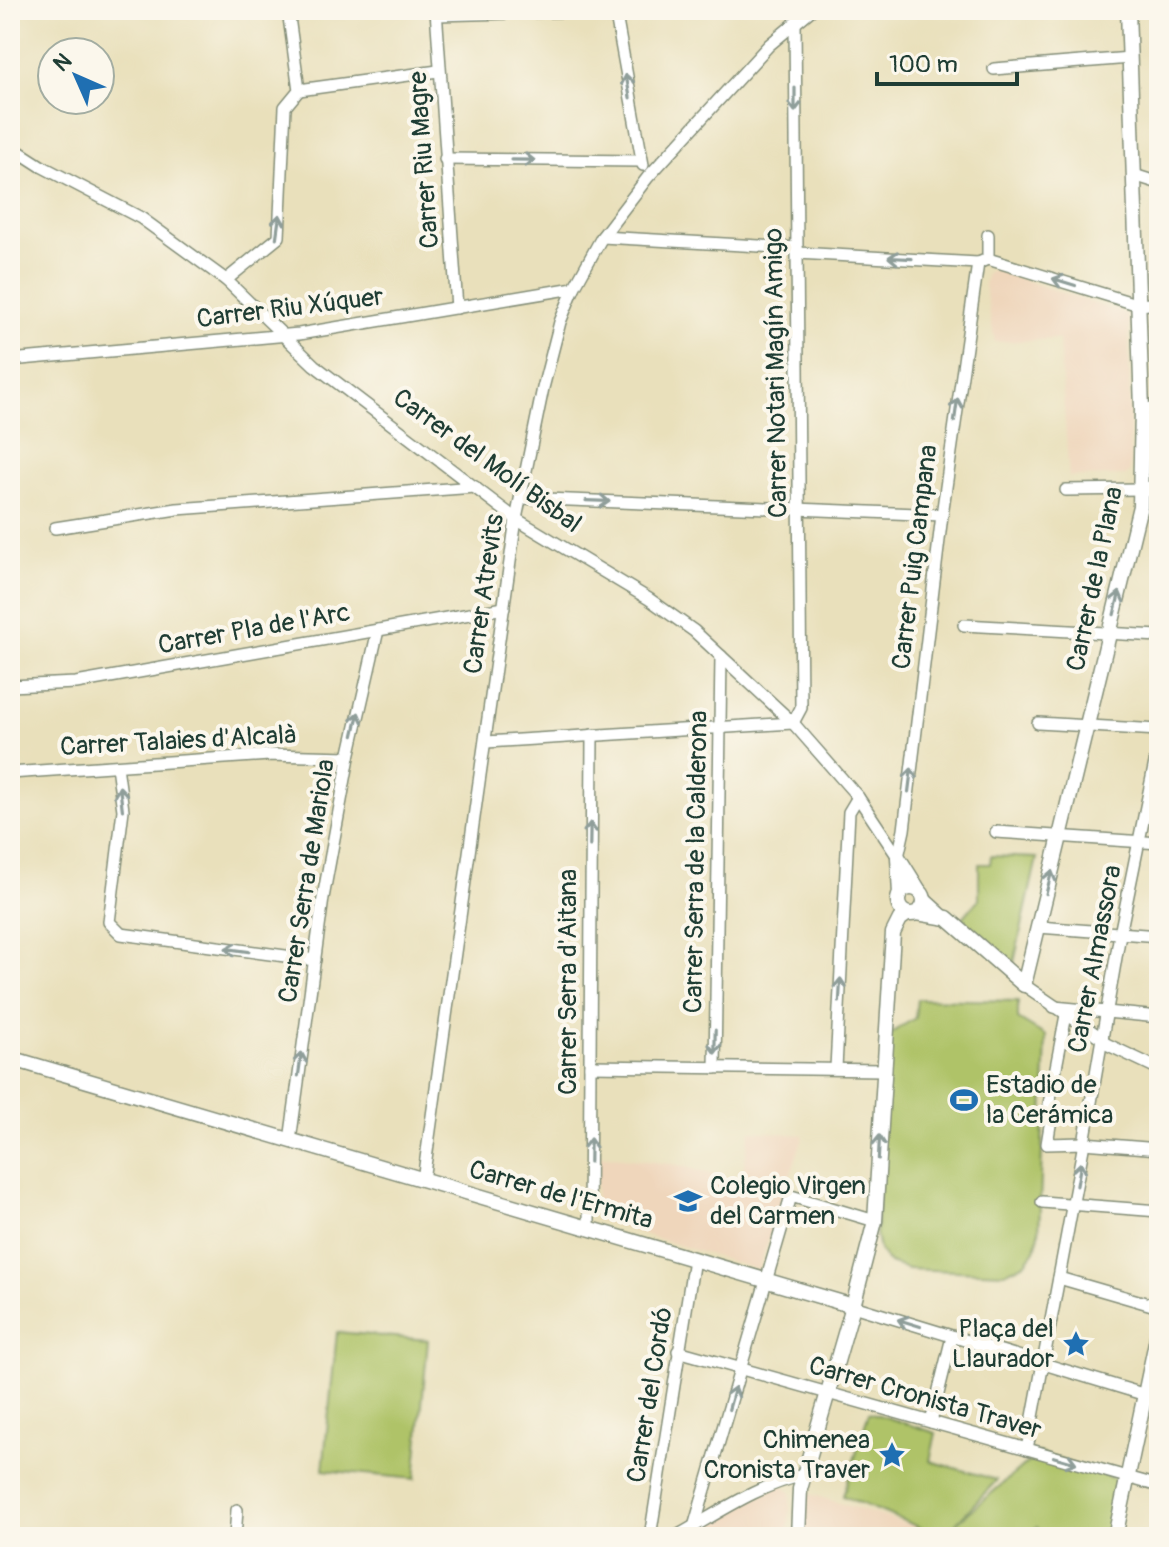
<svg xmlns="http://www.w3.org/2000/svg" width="1169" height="1547" viewBox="0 0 1169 1547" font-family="Pangolin,sans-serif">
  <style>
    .built { fill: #efd6bb }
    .green { fill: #afc367; stroke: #67804e; stroke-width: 2 }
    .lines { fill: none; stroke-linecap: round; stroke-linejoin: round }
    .minor-casing { stroke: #848e78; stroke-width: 14 }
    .tertiary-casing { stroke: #848e78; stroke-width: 17 }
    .secondary-casing { stroke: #848e78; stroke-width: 17 }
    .minor { stroke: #fff; stroke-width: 11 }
    .tertiary { stroke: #fff; stroke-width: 14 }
    .secondary { stroke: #fff; stroke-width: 14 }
    .oneway { stroke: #8f9e9a }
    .labels { text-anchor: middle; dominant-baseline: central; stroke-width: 8; stroke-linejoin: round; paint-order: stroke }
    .street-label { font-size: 26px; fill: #1f3d34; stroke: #fbf7ec }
    .poi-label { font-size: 26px; fill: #1f3d34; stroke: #fbf7ec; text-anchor: start }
  </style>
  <rect width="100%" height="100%" fill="#fbf7ec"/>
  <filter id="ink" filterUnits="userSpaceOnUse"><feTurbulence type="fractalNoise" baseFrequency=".0125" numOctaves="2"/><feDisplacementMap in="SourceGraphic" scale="16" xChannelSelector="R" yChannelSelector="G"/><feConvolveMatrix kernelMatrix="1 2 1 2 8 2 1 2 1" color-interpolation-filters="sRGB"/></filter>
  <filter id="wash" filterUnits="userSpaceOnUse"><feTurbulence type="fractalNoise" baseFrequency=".006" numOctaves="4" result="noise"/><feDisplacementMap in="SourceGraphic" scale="32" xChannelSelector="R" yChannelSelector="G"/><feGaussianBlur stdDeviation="1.8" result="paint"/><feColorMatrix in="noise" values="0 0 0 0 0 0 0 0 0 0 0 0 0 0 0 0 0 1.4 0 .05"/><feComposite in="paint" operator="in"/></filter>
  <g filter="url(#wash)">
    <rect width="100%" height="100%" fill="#e9e0bb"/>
    <g class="built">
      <polygon points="994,270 1125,314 1129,321 1130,472 1126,476 1069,477 1059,339 995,342 984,285 987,272"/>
      <polygon points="750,1131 804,1135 758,1270 595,1219 598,1155 679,1165 741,1183"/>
      <polygon points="781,1485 791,1493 788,1537 688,1537"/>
      <polygon points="807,1493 943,1535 943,1537 804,1537"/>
    </g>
    <g class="green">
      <polygon points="991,856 1037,858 1013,967 961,920 979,899 979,864 990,864"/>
      <polygon points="917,999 1018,1001 1018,1019 1046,1036 1039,1234 1035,1250 1025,1263 1005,1273 908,1269 889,1263 879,1250 876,1234 888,1035 915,1018"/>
      <polygon points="337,1332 428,1340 415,1479 323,1470"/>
      <polygon points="869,1412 936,1433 930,1461 997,1480 955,1524 1039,1453 1122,1481 1111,1537 1044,1537 1037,1527 1022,1537 943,1537 843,1496"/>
    </g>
  </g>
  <g filter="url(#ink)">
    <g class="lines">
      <g class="minor-casing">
        <g id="minor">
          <polyline points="436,10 457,308"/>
          <polyline points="615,10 643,165"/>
          <polyline points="436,15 615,10"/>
          <polyline points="994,69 1130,58"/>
          <polyline points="299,90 438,71"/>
          <polyline points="10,146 41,166 141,218 226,280 314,365 516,519 649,599 694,631 793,723 858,797 898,857"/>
          <polyline points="445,159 641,161"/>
          <polyline points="1134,175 1159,183"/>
          <polyline points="602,237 797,248"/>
          <polyline points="797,253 978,263 988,259 1139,305 1159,303"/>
          <polyline points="988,259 988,235"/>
          <polyline points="226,280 279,237 285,107 299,90 288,10"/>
          <polyline points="10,360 299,334 574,288"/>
          <polyline points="1142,409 1159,408"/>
          <polyline points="1066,490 1141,489"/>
          <polyline points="521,498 942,515"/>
          <polyline points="55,528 177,509 475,487"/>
          <polyline points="964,625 1159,636"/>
          <polyline points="10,686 76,683 504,608"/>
          <polyline points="1038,723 1159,730"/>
          <polyline points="486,742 793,723 801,708 795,22"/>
          <polyline points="117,766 123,810 109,922 121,934 315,960"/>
          <polyline points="10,773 269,755 349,757"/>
          <polyline points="996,832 1159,843"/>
          <polyline points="898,857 904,830 942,515 978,263"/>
          <polyline points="924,898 946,918"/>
          <polyline points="1038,927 1159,936"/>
          <polyline points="1024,985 1103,1039"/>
          <polyline points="1054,1007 1159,1017"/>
          <polyline points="1066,1015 1049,1104 1051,1119 1047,1144 1084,1143 1159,1149"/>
          <polyline points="1102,1042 1159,1069"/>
          <polyline points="590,1066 883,1070"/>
          <polyline points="715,1068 721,656"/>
          <polyline points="836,1068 849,812 858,797"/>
          <polyline points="290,1141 323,898 349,757 378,630"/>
          <polyline points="423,1180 516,519 543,388 560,322 574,288 602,237 648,177 769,45 811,10"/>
          <polyline points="1042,1202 1159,1211"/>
          <polyline points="589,1228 592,735"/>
          <polyline points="1059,1278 1159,1307"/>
          <polyline points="853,1306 1159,1399"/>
          <polyline points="678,1351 1159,1486"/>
          <polyline points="931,1422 952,1337"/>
          <polyline points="1027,1449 1084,1143 1120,934 1159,743"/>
          <polyline points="694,1527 791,1196 875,1221"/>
          <polyline points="235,1537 237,1510"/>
          <polyline points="650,1537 694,1259"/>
          <path d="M675,1537C717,1514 757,1485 804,1475"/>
        </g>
      </g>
      <g class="tertiary-casing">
        <g id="tertiary">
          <polyline points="1141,489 1159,489"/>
          <polyline points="10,1058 853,1306"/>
          <polyline points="1115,1537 1159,1328"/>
        </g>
      </g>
      <g class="secondary-casing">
        <g id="secondary">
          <circle cx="911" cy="901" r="13"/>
          <polyline points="900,894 898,857 918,889"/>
          <polyline points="917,913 947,918 1024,985 1140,506 1142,409 1128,10"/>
          <polyline points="798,1537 800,1489 853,1306 875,1221 893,933 900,919 907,914"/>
        </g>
      </g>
      <use href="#minor" class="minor"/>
      <use href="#tertiary" class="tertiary"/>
      <use href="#secondary" class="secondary"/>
    </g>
    <defs><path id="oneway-shaft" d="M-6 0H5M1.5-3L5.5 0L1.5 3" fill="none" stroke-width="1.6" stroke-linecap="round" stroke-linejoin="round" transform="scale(2)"/></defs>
    <g class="oneway">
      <use href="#oneway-shaft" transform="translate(628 86) rotate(-100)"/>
      <use href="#oneway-shaft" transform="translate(795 100) rotate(90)"/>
      <use href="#oneway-shaft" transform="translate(523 160) rotate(1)"/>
      <use href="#oneway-shaft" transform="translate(278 226) rotate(-82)"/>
      <use href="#oneway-shaft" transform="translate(900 258) rotate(-177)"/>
      <use href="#oneway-shaft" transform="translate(1064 282) rotate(-163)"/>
      <use href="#oneway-shaft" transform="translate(956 410) rotate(-82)"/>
      <use href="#oneway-shaft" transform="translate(598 501) rotate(2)"/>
      <use href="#oneway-shaft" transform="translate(1117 603) rotate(-76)"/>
      <use href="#oneway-shaft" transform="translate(356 724) rotate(-77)"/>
      <use href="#oneway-shaft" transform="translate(910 780) rotate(-83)"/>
      <use href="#oneway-shaft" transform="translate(121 798) rotate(-97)"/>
      <use href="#oneway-shaft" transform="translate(590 834) rotate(-89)"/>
      <use href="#oneway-shaft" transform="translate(1049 882) rotate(-76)"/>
      <use href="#oneway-shaft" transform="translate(237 950) rotate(-172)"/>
      <use href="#oneway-shaft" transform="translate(840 990) rotate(-87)"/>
      <use href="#oneway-shaft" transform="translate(715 1042) rotate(91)"/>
      <use href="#oneway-shaft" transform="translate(300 1064) rotate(-82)"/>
      <use href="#oneway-shaft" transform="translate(879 1147) rotate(-87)"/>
      <use href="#oneway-shaft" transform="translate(590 1150) rotate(-89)"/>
      <use href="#oneway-shaft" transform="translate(1079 1174) rotate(-80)"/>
      <use href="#oneway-shaft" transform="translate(909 1323) rotate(-163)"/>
      <use href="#oneway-shaft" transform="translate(732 1398) rotate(-74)"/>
      <use href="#oneway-shaft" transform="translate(1065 1460) rotate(16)"/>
    </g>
  </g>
  <defs>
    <g id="stadium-bare" transform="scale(2.16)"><path d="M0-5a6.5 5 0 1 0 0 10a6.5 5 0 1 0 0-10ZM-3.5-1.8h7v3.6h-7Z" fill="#1f6fb2" stroke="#fbf7ec" stroke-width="2.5" paint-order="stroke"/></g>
    <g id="school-bare" transform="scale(2.16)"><path d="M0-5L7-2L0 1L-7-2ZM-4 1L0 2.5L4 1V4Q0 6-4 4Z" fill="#1f6fb2" stroke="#fbf7ec" stroke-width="2.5" paint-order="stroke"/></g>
    <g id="sight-bare" transform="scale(2.16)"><path d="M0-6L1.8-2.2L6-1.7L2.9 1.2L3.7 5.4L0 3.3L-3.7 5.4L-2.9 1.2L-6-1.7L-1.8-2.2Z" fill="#1f6fb2" stroke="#fbf7ec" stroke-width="2.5" paint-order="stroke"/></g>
  </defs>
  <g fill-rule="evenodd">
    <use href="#stadium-bare" x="964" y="1100"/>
    <use href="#school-bare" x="688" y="1201"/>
    <use href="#sight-bare" x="1076" y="1344"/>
    <use href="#sight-bare" x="892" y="1455"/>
  </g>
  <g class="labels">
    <g class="street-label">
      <text transform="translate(424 160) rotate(-94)">Carrer Riu Magre</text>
      <text transform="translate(290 308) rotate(-7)">Carrer Riu Xúquer</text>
      <text transform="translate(776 373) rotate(-91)">Carrer Notari Magín Amigo</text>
      <text transform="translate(487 461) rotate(36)">Carrer del Molí Bisbal</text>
      <text transform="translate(915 557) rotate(-83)">Carrer Puig Campana</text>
      <text transform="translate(1095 579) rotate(-78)">Carrer de la Plana</text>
      <text transform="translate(484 594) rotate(-82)">Carrer Atrevits</text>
      <text transform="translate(254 629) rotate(-10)">Carrer Pla de l'Arc</text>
      <text transform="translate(178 741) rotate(-3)">Carrer Talaies d'Alcalà</text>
      <text transform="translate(696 862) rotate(-89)">Carrer Serra de la Calderona</text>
      <text transform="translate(307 881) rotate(-81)">Carrer Serra de Mariola</text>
      <text transform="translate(1095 959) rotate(-79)">Carrer Almassora</text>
      <text transform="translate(568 982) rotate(-90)">Carrer Serra d'Aitana</text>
      <text transform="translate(561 1195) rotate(16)">Carrer de l'Ermita</text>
      <text transform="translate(650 1395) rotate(-81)">Carrer del Cordó</text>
      <text transform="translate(925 1398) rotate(16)">Carrer Cronista Traver</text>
    </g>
    <g class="poi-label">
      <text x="986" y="1085">Estadio de<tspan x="986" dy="30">la Cerámica</tspan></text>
      <text x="710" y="1186">Colegio Virgen<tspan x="710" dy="30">del Carmen</tspan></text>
      <text x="1054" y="1329" text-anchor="end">Plaça del<tspan x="1054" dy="30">Llaurador</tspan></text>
      <text x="870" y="1440" text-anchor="end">Chimenea<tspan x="870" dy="30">Cronista Traver</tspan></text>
    </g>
  </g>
  <rect width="1169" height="1547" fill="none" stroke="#fbf7ec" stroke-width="40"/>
  <g transform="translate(76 76) rotate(315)"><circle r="38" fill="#fbf7ec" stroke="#a3ada2" stroke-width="2"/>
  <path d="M0-6L14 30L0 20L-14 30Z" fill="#1f6fb2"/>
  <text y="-12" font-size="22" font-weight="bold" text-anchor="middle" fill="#1f3d34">N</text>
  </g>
  <path d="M877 72v12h140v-12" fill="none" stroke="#1f3d34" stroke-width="4"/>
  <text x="889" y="72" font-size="24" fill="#1f3d34" stroke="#fbf7ec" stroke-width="6" paint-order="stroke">100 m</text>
</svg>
